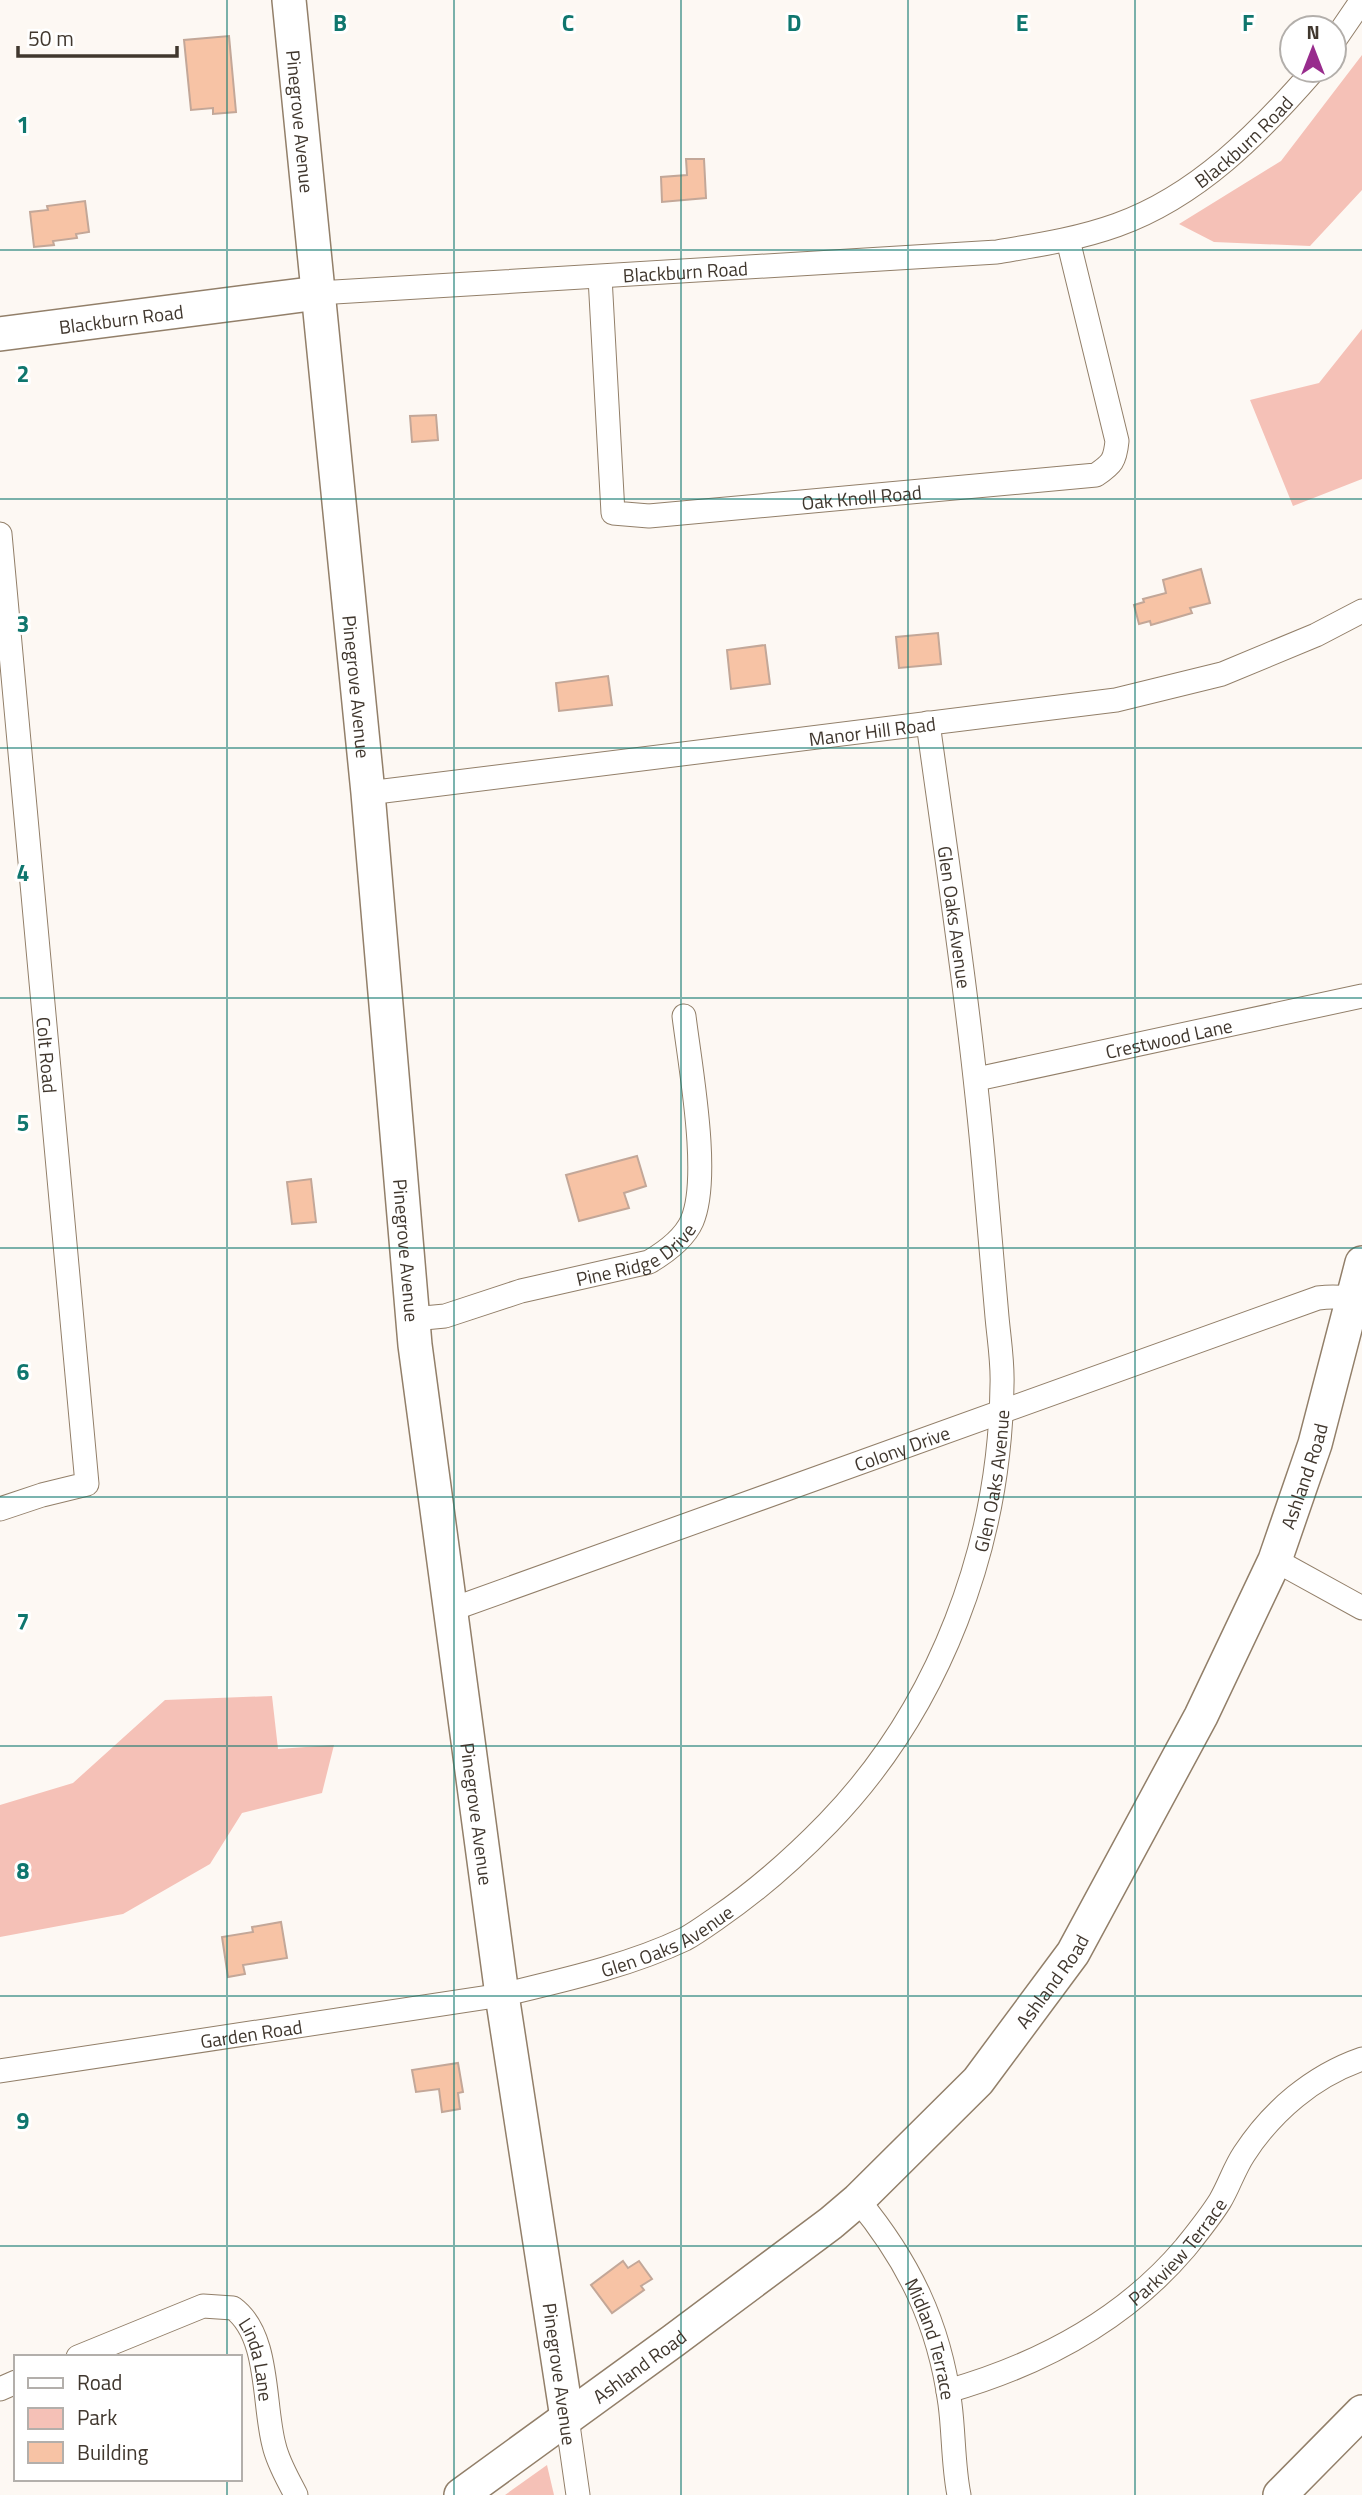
<svg xmlns="http://www.w3.org/2000/svg" width="1362" height="2495" viewBox="0 0 1362 2495" font-family="'Titillium Web',sans-serif">
  <style>
    .green { fill: #f5c1b7 }
    .building { fill: #f7c3a5; stroke: #c3a798; stroke-width: 2 }
    .lines { fill: none; stroke-linecap: round; stroke-linejoin: round }
    .street-casing { stroke: #927f69; stroke-width: 25 }
    .secondary-casing { stroke: #927f69; stroke-width: 36 }
    .street { stroke: #fff; stroke-width: 23 }
    .secondary { stroke: #fff; stroke-width: 33 }
    .grid { fill: none; stroke: #0f766e; stroke-width: 2; stroke-opacity: 0.55 }
    .labels { text-anchor: middle; dominant-baseline: central; stroke-width: 6; stroke-linejoin: round; paint-order: stroke }
    .street-label { font-size: 19px; fill: #40372e; stroke: #fff }
    .grid-label { font-size: 23px; text-anchor: middle; font-weight: bold; fill: #0f766e; stroke: #fff; stroke-width: 6; stroke-linejoin: round; paint-order: stroke }
  </style>
  <rect width="100%" height="100%" fill="#fdf8f3"/>
  <g class="green">
    <polygon points="1362,55 1362,190 1310,246 1214,242 1179,224 1281,161"/>
    <polygon points="1362,329 1362,479 1293,506 1250,400 1319,383"/>
    <polygon points="272,1696 278,1749 334,1745 322,1793 242,1813 210,1864 123,1914 0,1937 0,1805 73,1783 165,1700"/>
    <polygon points="547,2465 554,2495 505,2495"/>
  </g>
  <g class="building">
    <polygon points="229,36 236,112 213,114 213,108 191,110 184,40"/>
    <polygon points="686,159 704,159 706,198 662,202 661,177 687,175"/>
    <polygon points="85,201 89,232 76,234 77,238 53,241 54,245 34,247 30,212 48,210 47,206"/>
    <polygon points="436,415 438,440 412,442 410,416"/>
    <polygon points="1201,569 1210,603 1190,608 1192,613 1151,625 1150,621 1139,624 1134,605 1144,602 1143,599 1166,593 1163,580"/>
    <polygon points="938,633 941,664 899,668 896,637"/>
    <polygon points="765,645 770,684 731,689 727,650"/>
    <polygon points="608,676 612,705 559,711 556,683"/>
    <polygon points="637,1156 646,1186 624,1193 629,1208 579,1221 566,1175"/>
    <polygon points="311,1179 316,1222 292,1224 287,1182"/>
    <polygon points="281,1922 287,1958 243,1965 245,1974 228,1977 222,1937 253,1932 252,1927"/>
    <polygon points="458,2063 463,2092 458,2093 460,2109 442,2112 439,2089 416,2092 412,2070"/>
    <polygon points="623,2261 628,2268 639,2261 652,2279 641,2286 644,2290 612,2313 591,2285"/>
  </g>
  <g class="lines">
    <g class="street-casing">
      <g id="street">
        <polyline points="1334,41 1362,0"/>
        <path id="s1" d="M600,277L613,513L649,516L1096,475C1112,464 1115,461 1117,441L1068,240"/>
        <path id="s2" d="M318,293L997,252C1038,245 1078,239 1117,225C1198,196 1259,133 1314,70"/>
        <path id="s3" d="M0,534L87,1484L42,1495L0,1509"/>
        <path id="s4" d="M368,793L1116,700L1222,674L1316,635L1362,611"/>
        <path id="s5" d="M977,1079L1362,996"/>
        <path id="s6" d="M413,1319L445,1316L521,1291L649,1262C666,1252 684,1239 692,1221C711,1177 690,1066 684,1016"/>
        <polyline points="1275,1560 1362,1608"/>
        <path id="s7" d="M450,1610L1318,1298C1333,1296 1348,1296 1362,1303"/>
        <path id="s8" d="M0,2071L502,1995C564,1980 628,1966 685,1939C696,1933 707,1925 717,1918C758,1890 794,1858 828,1823C940,1707 1000,1546 1002,1385C1003,1363 999,1339 997,1317C993,1271 989,1225 985,1179C972,1026 949,875 928,723"/>
        <path id="s9" d="M858,2200C909,2262 939,2323 950,2404C954,2434 953,2465 959,2495"/>
        <path id="s10" d="M78,2357L203,2306L233,2308C270,2335 263,2404 274,2445C278,2463 288,2479 296,2495"/>
        <polyline points="0,2389 16,2382"/>
        <path id="s11" d="M948,2391C1039,2365 1123,2321 1185,2248C1197,2233 1210,2217 1220,2201C1229,2186 1234,2169 1244,2154C1272,2111 1313,2076 1362,2059"/>
        <polyline points="567,2418 578,2495"/>
      </g>
    </g>
    <g class="secondary-casing">
      <g id="secondary">
        <path id="s12" d="M289,0L368,793L415,1345L502,1995L567,2418"/>
        <path id="s13" d="M0,334L318,293"/>
        <path id="s14" d="M461,2495L673,2341L831,2223L858,2200L978,2081L1073,1953L1201,1716L1275,1560L1315,1444L1362,1263"/>
        <polyline points="1280,2495 1362,2412"/>
      </g>
    </g>
    <use href="#street" class="street"/>
    <use href="#secondary" class="secondary"/>
  </g>
  <path class="grid" d="M227,0V2357M454,0V2495M681,0V2495M908,0V2495M1135,0V2495M0,250H1362M0,499H1362M0,748H1362M0,998H1362M0,1248H1362M0,1497H1362M0,1746H1362M0,1996H1362M0,2246H1362M227,2479V2495"/>
  <g class="labels">
    <g class="street-label">
      <text stroke="none"><textPath href="#s12" startOffset="122">Pinegrove Avenue</textPath></text>
      <text stroke="none"><textPath href="#s2" startOffset="956">Blackburn Road</textPath></text>
      <text stroke="none"><textPath href="#s2" startOffset="368">Blackburn Road</textPath></text>
      <text stroke="none"><textPath href="#s13" startOffset="122">Blackburn Road</textPath></text>
      <text stroke="none"><textPath href="#s1" startOffset="486">Oak Knoll Road</textPath></text>
      <text stroke="none"><textPath href="#s12" startOffset="690">Pinegrove Avenue</textPath></text>
      <text stroke="none"><textPath href="#s4" startOffset="508">Manor Hill Road</textPath></text>
      <text transform="translate(955 917) rotate(82)">Glen Oaks Avenue</text>
      <text stroke="none"><textPath href="#s5" startOffset="196">Crestwood Lane</textPath></text>
      <text stroke="none"><textPath href="#s3" startOffset="523">Colt Road</textPath></text>
      <text stroke="none"><textPath href="#s6" startOffset="234">Pine Ridge Drive</textPath></text>
      <text stroke="none"><textPath href="#s12" startOffset="1256">Pinegrove Avenue</textPath></text>
      <text stroke="none"><textPath href="#s7" startOffset="480">Colony Drive</textPath></text>
      <text stroke="none"><textPath href="#s14" startOffset="1354">Ashland Road</textPath></text>
      <text stroke="none"><textPath href="#s8" startOffset="1270">Glen Oaks Avenue</textPath></text>
      <text stroke="none"><textPath href="#s12" startOffset="1824">Pinegrove Avenue</textPath></text>
      <text stroke="none"><textPath href="#s8" startOffset="682">Glen Oaks Avenue</textPath></text>
      <text stroke="none"><textPath href="#s14" startOffset="788">Ashland Road</textPath></text>
      <text stroke="none"><textPath href="#s8" startOffset="254">Garden Road</textPath></text>
      <text stroke="none"><textPath href="#s11" startOffset="273">Parkview Terrace</textPath></text>
      <text stroke="none"><textPath href="#s9" startOffset="159">Midland Terrace</textPath></text>
      <text stroke="none"><textPath href="#s10" startOffset="224">Linda Lane</textPath></text>
      <text stroke="none"><textPath href="#s14" startOffset="220">Ashland Road</textPath></text>
      <text transform="translate(560 2374) rotate(82)">Pinegrove Avenue</text>
    </g>
  </g>
  <g class="grid-label">
    <text x="340" y="31">B</text>
    <text x="568" y="31">C</text>
    <text x="794" y="31">D</text>
    <text x="1022" y="31">E</text>
    <text x="1248" y="31">F</text>
    <text x="23" y="133">1</text>
    <text x="23" y="382">2</text>
    <text x="23" y="632">3</text>
    <text x="23" y="881">4</text>
    <text x="23" y="1131">5</text>
    <text x="23" y="1380">6</text>
    <text x="23" y="1630">7</text>
    <text x="23" y="1879">8</text>
    <text x="23" y="2129">9</text>
  </g>
  <rect x="14" y="2355" width="228" height="126" fill="#ffffff" stroke="#b3afab" stroke-width="2"/>
  <rect x="28" y="2378" width="35" height="10" fill="#ffffff" stroke="#b3afab" stroke-width="2"/>
  <text x="77" y="2390" font-size="21" fill="#40372e">Road</text>
  <rect x="28" y="2408" width="35" height="21" fill="#f5c1b7" stroke="#b3afab" stroke-width="2"/>
  <text x="77" y="2425" font-size="21" fill="#40372e">Park</text>
  <rect x="28" y="2442" width="35" height="21" fill="#f7c3a5" stroke="#b3afab" stroke-width="2"/>
  <text x="77" y="2460" font-size="21" fill="#40372e">Building</text>
  <g transform="translate(1313 49)"><circle r="33" fill="#ffffff" stroke="#b3afab" stroke-width="2"/>
  <path d="M0-5L12 26L0 18L-12 26Z" fill="#982c8d"/>
  <text y="-10" font-size="19" font-weight="bold" text-anchor="middle" fill="#40372e">N</text>
  </g>
  <path d="M18 46v10h159v-10" fill="none" stroke="#40372e" stroke-width="3.5"/>
  <text x="28" y="46" font-size="21" fill="#40372e" stroke="#ffffff" stroke-width="5" paint-order="stroke">50 m</text>
</svg>
